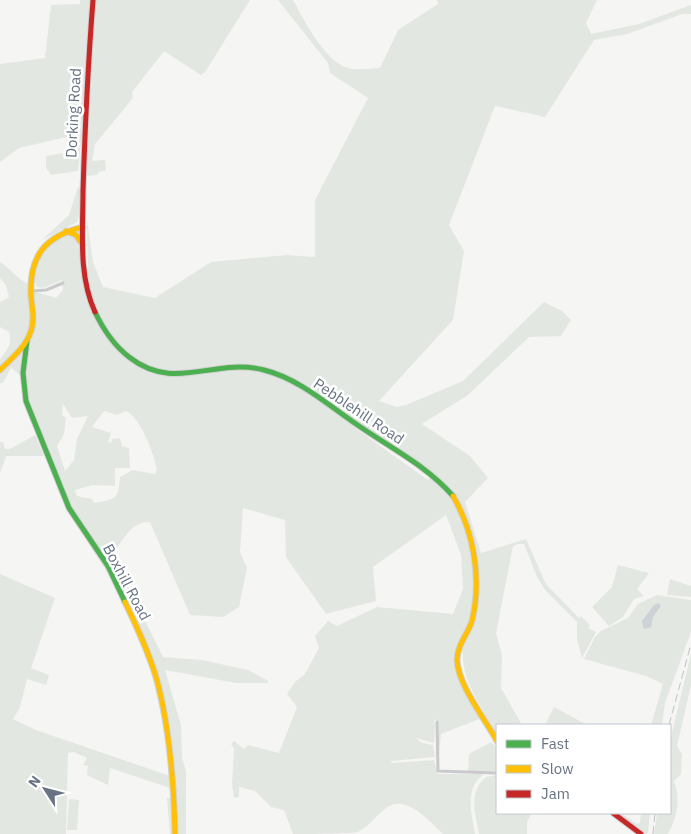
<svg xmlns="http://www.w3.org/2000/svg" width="691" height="834" viewBox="0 0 691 834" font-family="'IBM Plex Sans',sans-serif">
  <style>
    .green { fill: #e3e7e2; fill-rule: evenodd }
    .water { fill: #ccd2d6 }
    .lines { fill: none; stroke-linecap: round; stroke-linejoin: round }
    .fast-casing { stroke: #d2d2d3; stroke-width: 7 }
    .slow-casing { stroke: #d2d2d3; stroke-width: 7 }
    .jam-casing { stroke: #d2d2d3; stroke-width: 7 }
    .street { stroke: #cacacc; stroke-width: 3 }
    .fast { stroke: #4caf50; stroke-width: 5 }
    .slow { stroke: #ffc107; stroke-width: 5 }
    .jam { stroke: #c62828; stroke-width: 5 }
    .rail { stroke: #c0c1c2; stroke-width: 1; stroke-dasharray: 8 4; stroke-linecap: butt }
    .labels { text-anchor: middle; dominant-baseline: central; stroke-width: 5; stroke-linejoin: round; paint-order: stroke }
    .street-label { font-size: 15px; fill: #677382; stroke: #fff }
  </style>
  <rect width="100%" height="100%" fill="#f5f5f4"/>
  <g class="green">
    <polygon points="80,0 250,0 205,72 201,75 164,51 132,92 133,98 95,144 92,161 105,160 106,170 99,172 97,175 87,176 86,142 81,142 78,171 51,175 46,167 46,156 70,152 67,137 19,148 0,162 0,64 45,58 51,5 80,4"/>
    <path d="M278,0H293C304,20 327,67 353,69C362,70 372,68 380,68L398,30L438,4L437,0H597L586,23L591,34L639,24L691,5V14H682L627,34L594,40L545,117L495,106L449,225L464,251L453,320L379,401L397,407L406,405L463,381L544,302L562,311L571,320L561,336L529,337L468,395L422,424L470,456L488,478L465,502L481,553L526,539L546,584L579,618L581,616L590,625L588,628L596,632L595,634L582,658L577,639V622L545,590L537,577L524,544H518L513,546L496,633L502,655L501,688L522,725H497V735C483,709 459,678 463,647L459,645C447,668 471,698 482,718L441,734L438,763L437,719L434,721L435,725L434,743L416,738L422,743L433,745L435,757L391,761L392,763L434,760L438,774H482L483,775C464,788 472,815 475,834H443C429,821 405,792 385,809C376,816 369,826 358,832C350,834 306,834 293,834L284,810L271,807L255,791L239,787V797L234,798L232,784L234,749L231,744L234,741L244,749L248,745L279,753L297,707L287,694L295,682L305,674L319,648L315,636L328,621L337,626L377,607L453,614L463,589L461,555L446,515L373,567L376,601L326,614L286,557L285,520L243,508L240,552L247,568L239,607L223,617L190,615L150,522C131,521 122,541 113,555L163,657L202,660L248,670L268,681V683H236L165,670L181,725L182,758L186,771V834H170L167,798H171L170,788L110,768L108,785L87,775L88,766L83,765L87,758L74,752L68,753L66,834H0V574L55,598L31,668L49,675L46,685L27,679L20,707L13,719L36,730L170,776L164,728L151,670L136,632L109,575L68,512L53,476L56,475C46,441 26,409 24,374L20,375L11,368L3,383H0V359C8,349 12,345 9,332L0,327V302L9,297L6,285L0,278V262C10,268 18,280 29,284V294L36,292L56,298L63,290L62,280L43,288L37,287C28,270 47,243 61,235H73C83,244 85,299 96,319L88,285L87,220L93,262L103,287L155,298L211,262L287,255L315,257V200L368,98L330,73L328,63ZM63,404L72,418L88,416L77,439L74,460L65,471L57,446L64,434L66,418L62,415ZM104,411L117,415L126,411C140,417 154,453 157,470L155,474L133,470L120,477C118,500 116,499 94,503L92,499L77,496L75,490L93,485L115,486V468H130L129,448L122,446L120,438L112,439L111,443L108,442L111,433L92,427ZM356,423L432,475L428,480L352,426Z"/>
    <polygon points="78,187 80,189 80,213 77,222 42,240 69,215"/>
    <polygon points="35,435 44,456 6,456 0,473 0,442 3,442 5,449 10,449"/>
    <polygon points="618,565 649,573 637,589 644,596 634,599 623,617 609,626 592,607 612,587"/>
    <polygon points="670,579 691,586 691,597 667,595"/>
    <polygon points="657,595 691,600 691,632 665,703 662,725 651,725 663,684 646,676 584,659 595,637 601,631 628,618 638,604"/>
    <path d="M691,654V685L677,746L682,754L681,774L674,781C681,799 677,817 668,834H654L657,813H670V741Z"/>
    <polygon points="554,707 587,725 545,725"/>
    <polygon points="491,742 497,748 497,771 468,771 469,754"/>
    <path d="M497,775V813H532L527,822V834H479C475,813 468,792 486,777Z"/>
    <polygon points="69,799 79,800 77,830 67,830"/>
    <polygon points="615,813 621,813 637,824 640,823 641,813 650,813 648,833 643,834"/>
  </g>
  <polygon class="water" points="659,603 661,606 653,617 651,627 644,629 642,621 654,605"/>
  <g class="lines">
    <g class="fast-casing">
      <g id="fast">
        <path d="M95,312C103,329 115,346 129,357C175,393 214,357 264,370C300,379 329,406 359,426C391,448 427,466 453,496"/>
        <polyline points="27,341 23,373 26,401 69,508 108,566 125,602"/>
      </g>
    </g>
    <g class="slow-casing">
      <g id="slow">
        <polyline points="66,231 76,235 83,245"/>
        <path d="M0,370C12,358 26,347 31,331C35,319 32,308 31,296C29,256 45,236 83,227"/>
        <path d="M453,496C474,532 482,579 472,621C468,634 457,645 457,660C458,685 485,719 497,741"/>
        <path d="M125,602C138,629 152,659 159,688C170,734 174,787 175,834"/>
      </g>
    </g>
    <g class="jam-casing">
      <g id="jam">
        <path d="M93,0C88,64 85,128 83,191C83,231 78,275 95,312"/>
        <polyline points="613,813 641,834"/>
      </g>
    </g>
    <g class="street">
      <polyline points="31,291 46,290 63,283"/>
      <polyline points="437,722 438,771 497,773"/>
    </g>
    <use href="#fast" class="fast"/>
    <use href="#slow" class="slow"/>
    <use href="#jam" class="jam"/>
    <g class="rail">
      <polyline points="669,725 691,644"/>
      <polyline points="653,834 655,813"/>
    </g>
  </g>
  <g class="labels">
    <g class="street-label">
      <text transform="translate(73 113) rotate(-87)">Dorking Road</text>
      <text transform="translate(359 411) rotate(34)">Pebblehill Road</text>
      <text transform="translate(127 582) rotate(62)">Boxhill Road</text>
    </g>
  </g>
  <rect x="496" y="724" width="175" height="90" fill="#ffffff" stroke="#c2c7cd"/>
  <rect x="506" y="740" width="25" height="8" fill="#4caf50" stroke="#c2c7cd"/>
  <text x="541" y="749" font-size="15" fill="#677382">Fast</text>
  <rect x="506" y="765" width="25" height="8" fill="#ffc107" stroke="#c2c7cd"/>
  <text x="541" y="774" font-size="15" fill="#677382">Slow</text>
  <rect x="506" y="790" width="25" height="8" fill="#c62828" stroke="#c2c7cd"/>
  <text x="541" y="799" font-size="15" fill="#677382">Jam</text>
  <g transform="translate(45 789) rotate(306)" stroke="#ffffff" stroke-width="4" paint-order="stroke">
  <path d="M0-4L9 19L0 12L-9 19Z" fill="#677382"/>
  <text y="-8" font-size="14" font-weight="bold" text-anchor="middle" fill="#677382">N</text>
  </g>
</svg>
